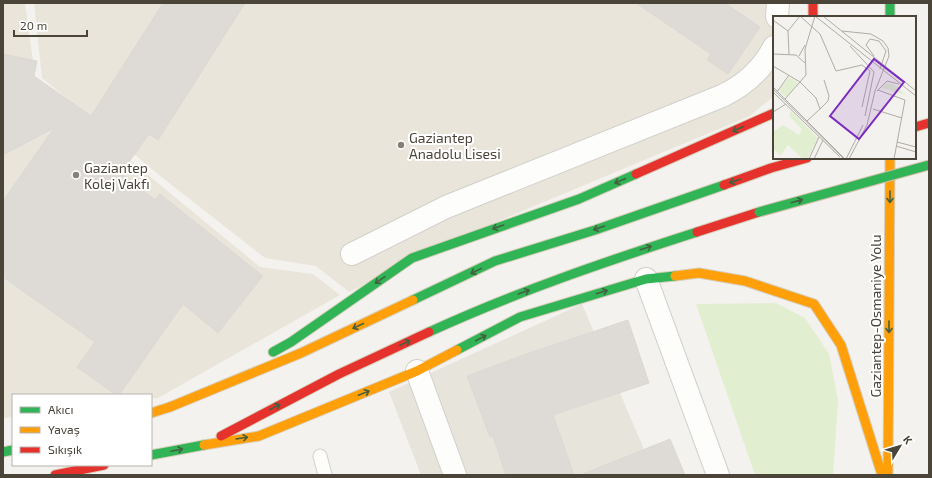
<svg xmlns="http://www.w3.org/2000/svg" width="932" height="478" viewBox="0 0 932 478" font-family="'Exo 2',sans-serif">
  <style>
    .residential { fill: #e7e4dc }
    .education { fill: #eae5da }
    .green { fill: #e1eecf }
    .building { fill: #dedbd6; stroke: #dcd9d4 }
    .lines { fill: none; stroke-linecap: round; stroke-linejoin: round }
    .lane-casing { stroke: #d2d0cb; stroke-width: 15 }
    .street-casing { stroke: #d2d0cb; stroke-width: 24 }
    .fast-casing { stroke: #d6cebb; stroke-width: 11 }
    .slow-casing { stroke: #d6cebb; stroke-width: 11 }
    .jam-casing { stroke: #d6cebb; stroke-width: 11 }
    .lane { stroke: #fdfdfc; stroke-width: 13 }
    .street { stroke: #fdfdfc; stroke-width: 22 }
    .fast { stroke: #30b455; stroke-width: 9 }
    .slow { stroke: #ff9f0a; stroke-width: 9 }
    .jam { stroke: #e5322d; stroke-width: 9 }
    .fast-bridge-casing { stroke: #ccbfa9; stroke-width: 11; stroke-linecap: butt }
    .fast-bridge { stroke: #30b455; stroke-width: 9 }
    .oneway { stroke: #446040 }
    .poi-dot { fill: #868178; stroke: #fff; stroke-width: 1.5 }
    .labels { text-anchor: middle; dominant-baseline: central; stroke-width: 4; stroke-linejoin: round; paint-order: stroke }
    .poi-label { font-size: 14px; fill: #4b4439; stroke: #fff; text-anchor: start }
    .street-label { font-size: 14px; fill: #4b4439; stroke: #fff }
    .inset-road { fill: none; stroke: #b0aca6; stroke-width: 1 }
    .view { fill: #7b2cbf; fill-opacity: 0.15; stroke: #7b2cbf; stroke-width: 2 }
    .inset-edge { fill: none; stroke: #4b4439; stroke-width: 2 }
  </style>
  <rect width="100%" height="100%" fill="#f4f2ee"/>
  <polygon class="residential" points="582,304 655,475 421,475 389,392"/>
  <g class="education">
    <polygon points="3,3 25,3 36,83 260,267 313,274 340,295 158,398 151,398 151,395 13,395 13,417 3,418"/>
    <polygon points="34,3 789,3 787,17 774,17 774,96 750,116 501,220 349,292 316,266 265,258 159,175 42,78"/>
  </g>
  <polygon class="green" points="776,303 805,318 829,354 838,400 833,475 755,475 696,304"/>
  <g class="building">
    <polygon points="163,3 245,3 158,140 149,134 121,173 155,200 160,194 263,276 218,333 183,304 119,395 116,395 77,367 95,342 3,277 3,201 54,128 3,155 3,54 37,61 34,76 91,116"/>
    <polygon points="636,3 725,3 760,27 728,74 707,60 711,54"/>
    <polygon points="628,320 649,383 553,415 574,475 506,475 493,436 490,437 467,376 529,353"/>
    <polygon points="670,439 685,475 584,475 583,474"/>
  </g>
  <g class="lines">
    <g class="lane-casing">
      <polyline id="lane" points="320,456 325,475"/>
    </g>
    <g class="street-casing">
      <g id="street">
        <polyline points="777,17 778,3"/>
        <path d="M352,254L446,207L722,96C745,85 762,70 774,47"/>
        <polyline points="646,279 718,475"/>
        <polyline points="417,371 455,475"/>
      </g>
    </g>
    <g class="fast-casing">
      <g id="fast">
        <polyline points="890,3 890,17"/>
        <polyline points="413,300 495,261 595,230 724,185"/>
        <path d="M429,332C516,292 607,261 697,232"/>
        <polyline points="457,350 520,317 646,279 675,276"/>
        <polyline points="273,352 291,342 412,258 579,199 636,174"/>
        <polyline points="3,452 13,450"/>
        <polyline points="151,455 204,445"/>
      </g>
    </g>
    <g class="slow-casing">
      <g id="slow">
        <polyline points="675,276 699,273 745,281 814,304 841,345 882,475"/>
        <polyline points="170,407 301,353 413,300"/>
        <polyline points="151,413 170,407"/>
        <polyline points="204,445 259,436 417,371 457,350"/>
        <polyline points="888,473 890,158"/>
      </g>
    </g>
    <g class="jam-casing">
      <g id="jam">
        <polyline points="813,3 813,17"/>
        <polyline points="915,127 929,123"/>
        <polyline points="636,174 774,113"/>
        <polyline points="724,185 771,168 807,158"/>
        <polyline points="697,232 759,212"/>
        <polyline points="221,436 339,374 429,332"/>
        <polyline points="55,475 104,465"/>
      </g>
    </g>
    <use href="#lane" class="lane"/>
    <use href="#street" class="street"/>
    <use href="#fast" class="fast"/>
    <use href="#slow" class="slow"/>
    <use href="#jam" class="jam"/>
    <g class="fast-bridge-casing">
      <polyline id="fast-bridge" points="759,212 929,165"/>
    </g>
    <use href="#fast-bridge" class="fast-bridge"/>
  </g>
  <defs><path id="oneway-shaft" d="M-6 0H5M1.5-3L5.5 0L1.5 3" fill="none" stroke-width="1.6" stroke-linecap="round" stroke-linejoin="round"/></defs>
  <g class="oneway">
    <use href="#oneway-shaft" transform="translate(738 129) rotate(156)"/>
    <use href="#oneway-shaft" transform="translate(620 181) rotate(156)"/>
    <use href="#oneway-shaft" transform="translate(735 181) rotate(161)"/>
    <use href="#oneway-shaft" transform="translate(890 197) rotate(90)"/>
    <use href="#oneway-shaft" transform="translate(797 201) rotate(-16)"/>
    <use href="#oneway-shaft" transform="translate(498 227) rotate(161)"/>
    <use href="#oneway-shaft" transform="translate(599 228) rotate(161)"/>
    <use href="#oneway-shaft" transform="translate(646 248) rotate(-18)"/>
    <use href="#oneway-shaft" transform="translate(476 271) rotate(154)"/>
    <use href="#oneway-shaft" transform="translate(380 280) rotate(145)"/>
    <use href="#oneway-shaft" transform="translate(524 292) rotate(-20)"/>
    <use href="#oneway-shaft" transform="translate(602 292) rotate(-17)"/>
    <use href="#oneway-shaft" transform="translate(358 326) rotate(155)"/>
    <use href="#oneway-shaft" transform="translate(889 327) rotate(90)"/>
    <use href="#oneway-shaft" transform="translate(481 338) rotate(-28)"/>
    <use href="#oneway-shaft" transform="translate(405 343) rotate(-25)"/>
    <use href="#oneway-shaft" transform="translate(364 393) rotate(-22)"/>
    <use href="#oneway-shaft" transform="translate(275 407) rotate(-28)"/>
    <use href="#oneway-shaft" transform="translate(242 438) rotate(-9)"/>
    <use href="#oneway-shaft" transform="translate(177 450) rotate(-12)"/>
  </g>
  <g class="poi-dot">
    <circle cx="401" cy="145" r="4"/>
    <circle cx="76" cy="175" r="4"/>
  </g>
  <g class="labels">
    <g class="poi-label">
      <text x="409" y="137">Gaziantep<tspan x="409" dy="16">Anadolu Lisesi</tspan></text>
      <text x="84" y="167">Gaziantep<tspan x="84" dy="16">Kolej Vakfı</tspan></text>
    </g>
    <g class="street-label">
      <text transform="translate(875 316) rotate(-90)">Gaziantep-Osmaniye Yolu</text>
    </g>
  </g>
  <g transform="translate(773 16)">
    <rect width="143" height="143" fill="#f4f2ee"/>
    <path d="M16,61L25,67L13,81L6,75ZM113,67L121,68L133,79L109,72ZM18,95L45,122L34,143H30L15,129L7,140L0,132V116L10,109L26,119L29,113L16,100Z" fill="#e1eecf"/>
    <path class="inset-road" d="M27,0L47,18L63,55L89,49L97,55L89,91M42,0L143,80M50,0L143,75M0,4L15,15L16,38M15,15L27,0M69,15L98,18L110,25L115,32L116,40L102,75L94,109M77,30L101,56L92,100M0,38L23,39L32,47M26,40L32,29M101,40L93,29L97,23L106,25L113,35L107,53M0,50L27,66L43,82L47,93L34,105M0,71L72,143M0,73L71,143M105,74L132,84L121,143M104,75L114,65L126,68M0,76L67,141M4,76L16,59M12,83L33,59L32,33L42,0M47,93L55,85L56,80L51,64M100,93L129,102M0,96L13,88M124,126L143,131M123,130L143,136M36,143L46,121M41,143L50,124M73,143L90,109M76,143L94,109"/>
    <path class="view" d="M101,43L131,66L86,123L57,100Z"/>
    <rect width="143" height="143" class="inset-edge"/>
  </g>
  <rect width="932" height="478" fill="none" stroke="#4b4439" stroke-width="8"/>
  <rect x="12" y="394" width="140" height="72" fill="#ffffff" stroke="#b7b4b0"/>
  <rect x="20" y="407" width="20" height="6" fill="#30b455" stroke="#b7b4b0"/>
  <text x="48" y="414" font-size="12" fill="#4b4439">Akıcı</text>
  <rect x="20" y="427" width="20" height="6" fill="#ff9f0a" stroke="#b7b4b0"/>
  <text x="48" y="434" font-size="12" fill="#4b4439">Yavaş</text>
  <rect x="20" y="447" width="20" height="6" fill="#e5322d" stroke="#b7b4b0"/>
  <text x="48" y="454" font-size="12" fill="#4b4439">Sıkışık</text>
  <g transform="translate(900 446) rotate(52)" stroke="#ffffff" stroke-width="3" paint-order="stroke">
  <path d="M0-3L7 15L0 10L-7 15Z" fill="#4b4439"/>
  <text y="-6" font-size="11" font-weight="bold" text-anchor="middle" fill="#4b4439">K</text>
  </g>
  <path d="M14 30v6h73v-6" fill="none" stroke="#4b4439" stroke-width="2"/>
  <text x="20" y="30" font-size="12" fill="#4b4439" stroke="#ffffff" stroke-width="3" paint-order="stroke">20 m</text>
</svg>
